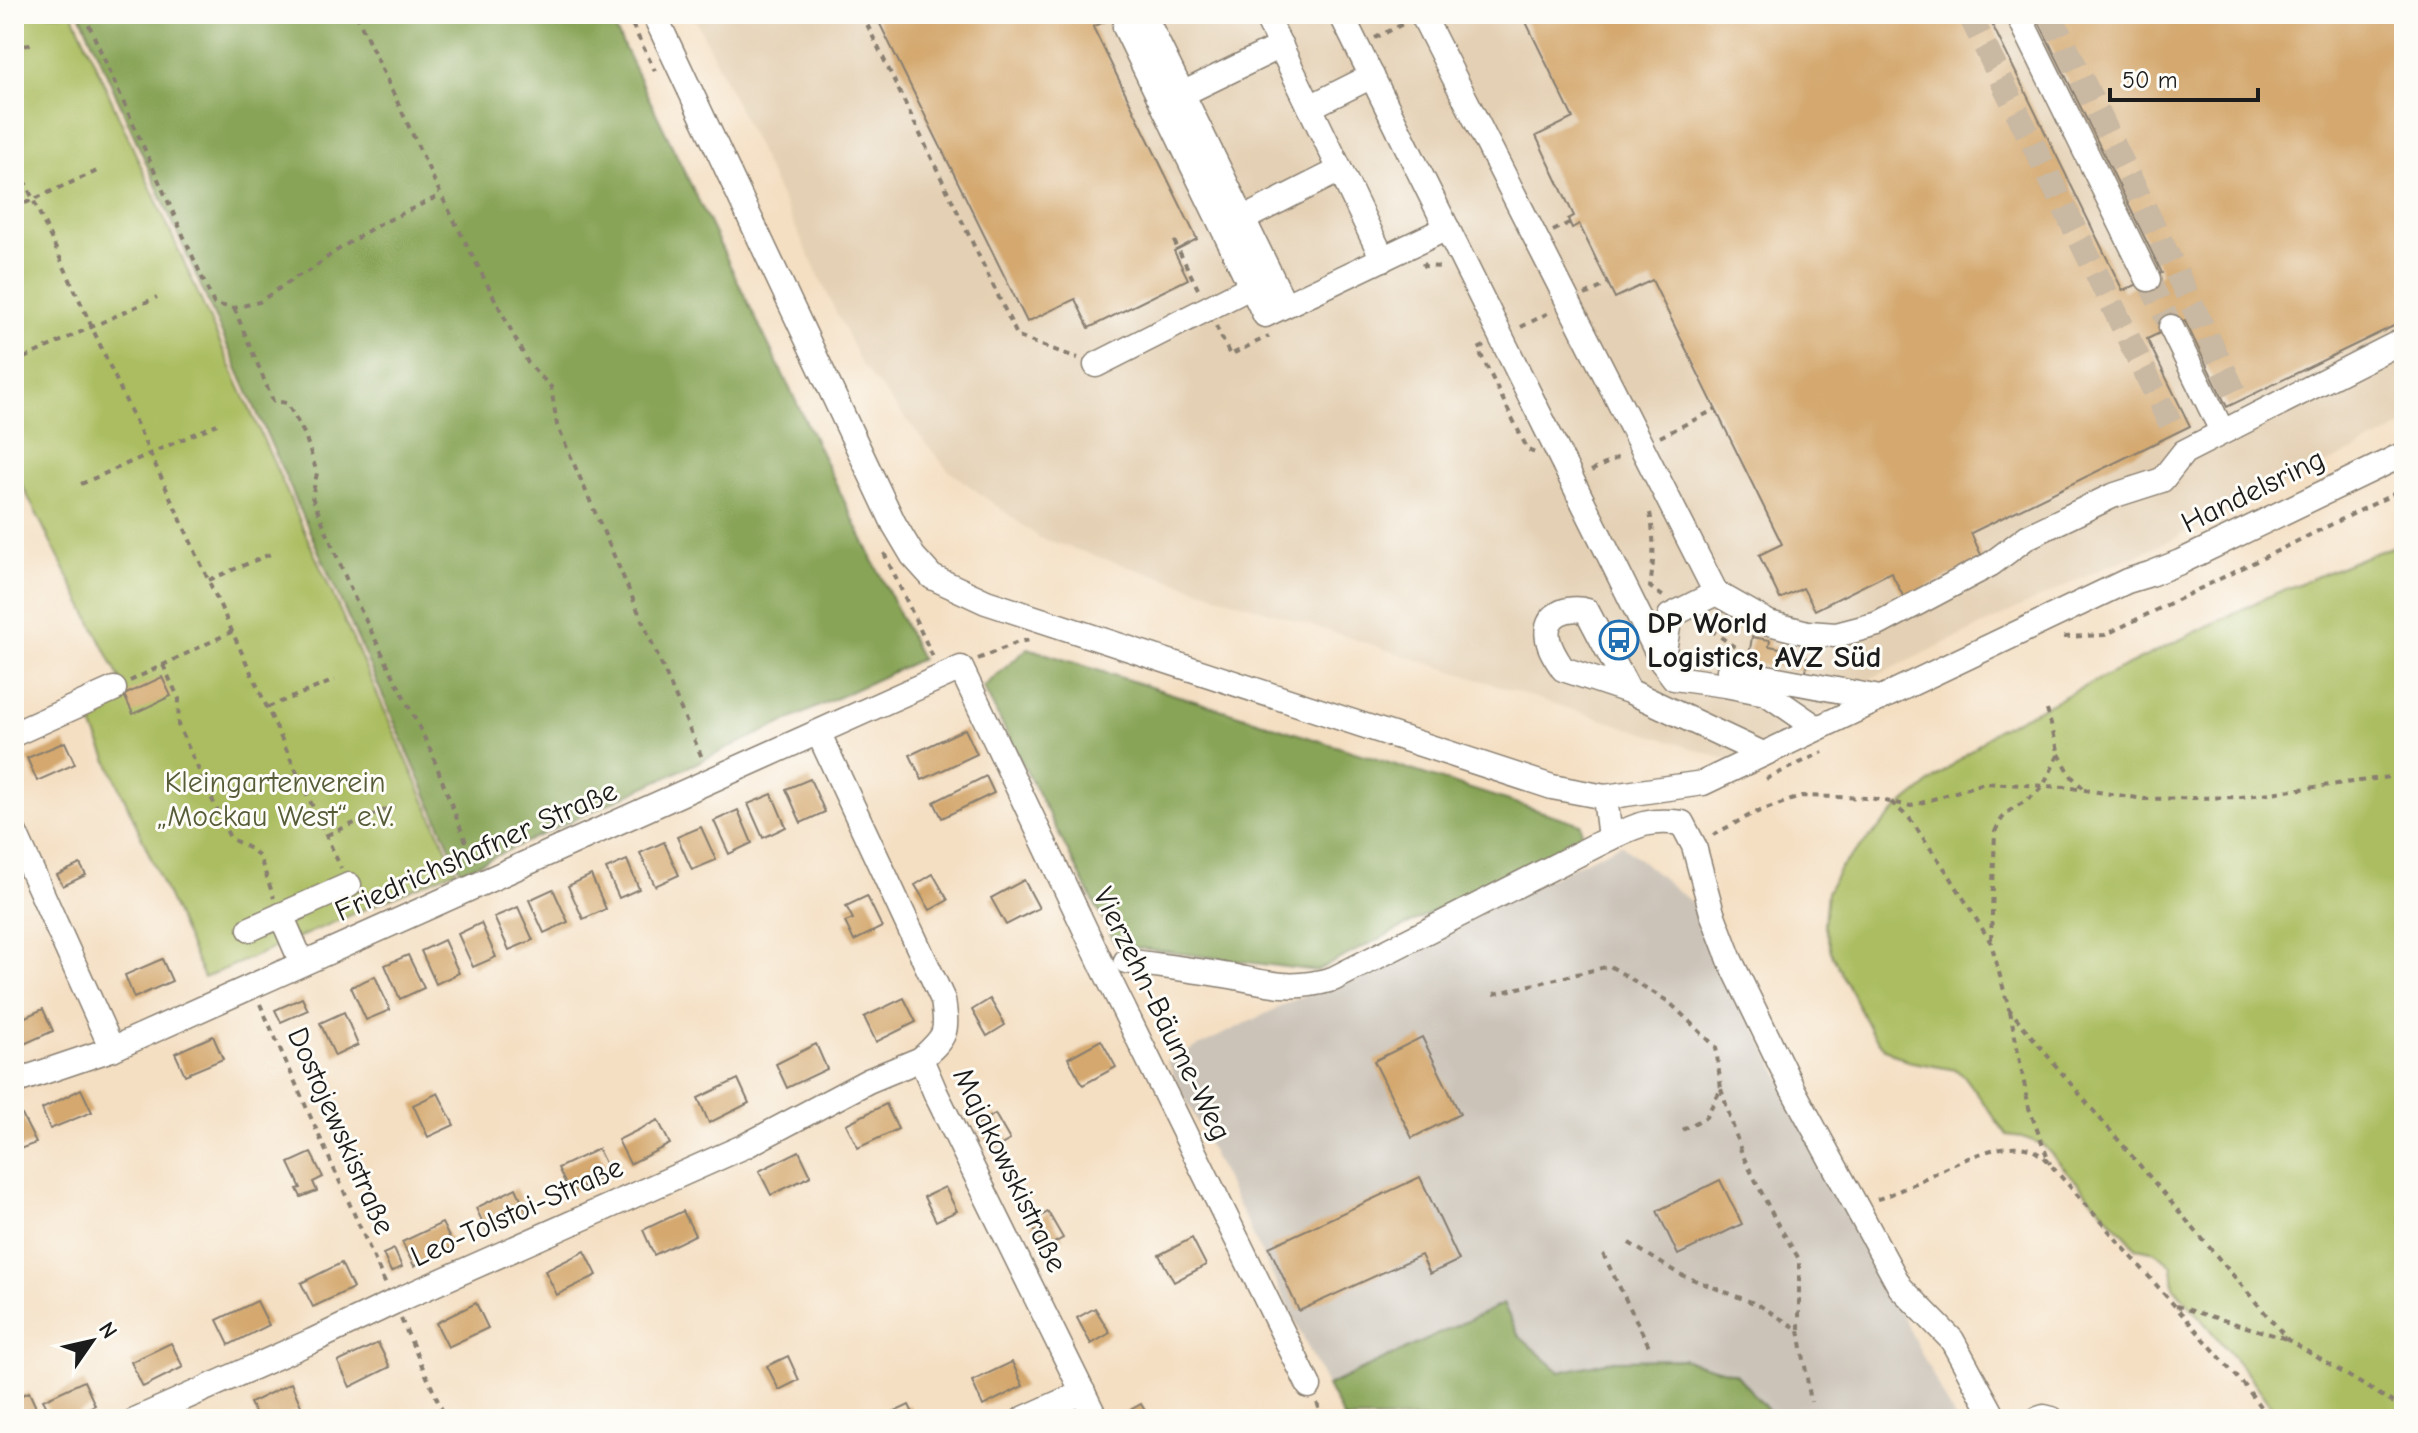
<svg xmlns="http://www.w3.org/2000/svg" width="2418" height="1433" viewBox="0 0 2418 1433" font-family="'Comic Neue',sans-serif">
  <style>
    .built { fill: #e4d0b4 }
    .industrial { fill: #cbc3b8 }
    .green { fill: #abbd60; stroke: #646c3e; stroke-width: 2 }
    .forest { fill: #88a456; stroke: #526039; stroke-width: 2 }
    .building { fill: #d4a86e }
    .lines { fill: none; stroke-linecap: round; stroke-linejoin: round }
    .minor-tunnel { stroke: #c9b8a2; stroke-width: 24; stroke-dasharray: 24 12; stroke-linecap: butt }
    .minor-casing { stroke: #887e70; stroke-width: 27 }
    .path { stroke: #887e70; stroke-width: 4; stroke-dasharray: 6 6; stroke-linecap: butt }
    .minor { stroke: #fff; stroke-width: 24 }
    .labels { text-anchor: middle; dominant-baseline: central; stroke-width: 6; stroke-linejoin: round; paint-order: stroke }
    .street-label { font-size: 30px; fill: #1c1c1c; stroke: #fdfcf7 }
    .poi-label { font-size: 30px; font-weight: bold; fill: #1c1c1c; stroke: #fdfcf7; text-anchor: start }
    .park-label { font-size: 30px; fill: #555c37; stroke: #fdfcf7 }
  </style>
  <rect width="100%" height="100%" fill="#fdfcf7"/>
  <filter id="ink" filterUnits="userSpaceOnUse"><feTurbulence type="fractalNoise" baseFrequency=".0125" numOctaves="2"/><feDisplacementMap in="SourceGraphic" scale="16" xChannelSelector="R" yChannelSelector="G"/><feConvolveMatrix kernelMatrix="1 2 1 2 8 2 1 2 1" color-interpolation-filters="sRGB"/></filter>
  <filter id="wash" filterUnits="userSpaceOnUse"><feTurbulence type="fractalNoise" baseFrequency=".006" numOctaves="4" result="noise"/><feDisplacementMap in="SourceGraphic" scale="32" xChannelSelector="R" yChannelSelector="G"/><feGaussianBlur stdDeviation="1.8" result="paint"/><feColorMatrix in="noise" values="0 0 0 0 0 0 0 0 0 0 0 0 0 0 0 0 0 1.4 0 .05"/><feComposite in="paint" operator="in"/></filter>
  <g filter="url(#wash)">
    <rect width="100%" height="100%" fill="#f4dfc3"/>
    <polygon class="built" points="693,14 2404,14 2404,426 2148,551 2107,566 1870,679 1855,696 1728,760 1040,538 947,469 861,364"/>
    <polygon class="industrial" points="1621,844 1691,902 1955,1419 1681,1419 1615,1360 1559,1372 1520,1338 1502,1305 1328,1388 1167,1061"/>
    <g class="green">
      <polygon points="14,14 73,14 456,870 204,978 85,709 125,689 14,469"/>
      <polygon points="2404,543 2404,1419 2280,1419 2255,1383 2174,1287 2172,1265 2156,1252 2137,1248 2042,1144 2022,1137 2007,1135 1965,1077 1956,1070 1907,1061 1885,1049 1871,1032 1831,952 1824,923 1827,892 1840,868 1897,809 1998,729 2269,596 2369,555"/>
    </g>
    <g class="forest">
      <polygon points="80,14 608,14 921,659 461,872"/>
      <polygon points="1028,648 1581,824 1582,837 1316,971 1116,945 983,687"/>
      <polygon points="1503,1304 1519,1336 1560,1372 1615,1360 1683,1359 1736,1374 1773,1416 1773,1419 1344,1419 1327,1386"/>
    </g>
    <g id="blocks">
      <g class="building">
        <polygon points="875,14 1120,14 1093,27 1197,239 1174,251 1188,279 1089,328 1075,299 1027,322"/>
        <polygon points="1522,14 1987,14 2123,291 2162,273 2035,14 2404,14 2404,321 2227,407 2185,321 2147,339 2190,426 1971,533 1983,559 1904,598 1891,572 1815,610 1803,588 1780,599 1759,555 1782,544 1652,280 1615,298 1579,224 1572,228 1568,219 1574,216 1536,136 1573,118"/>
        <polygon points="1752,637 1770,640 1769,646 1802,652 1802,657 1808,658 1806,672 1748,662"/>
        <polygon points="162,677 171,696 133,714 124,695"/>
        <polygon points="965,729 977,754 922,780 910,755"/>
        <polygon points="65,742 75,764 37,781 27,758"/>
        <polygon points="986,776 994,793 942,818 934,802"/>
        <polygon points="810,779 825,812 801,823 786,789"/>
        <polygon points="772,794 786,827 763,838 748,804"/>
        <polygon points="738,810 752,843 729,854 714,821"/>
        <polygon points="701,827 716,860 692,870 677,837"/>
        <polygon points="664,842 679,875 655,886 640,853"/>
        <polygon points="627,860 639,889 619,898 606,869"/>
        <polygon points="80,864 86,875 63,886 57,875"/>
        <polygon points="933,874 948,900 930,910 915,885"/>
        <polygon points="591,875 606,909 583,919 568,886"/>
        <polygon points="1024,880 1039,908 1006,925 991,898"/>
        <polygon points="553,889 568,922 544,933 529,900"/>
        <polygon points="867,896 882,927 854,941 845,922 853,919 846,906"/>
        <polygon points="518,907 533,940 509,950 494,917"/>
        <polygon points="481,923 496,957 473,967 458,934"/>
        <polygon points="444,940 459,973 436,984 421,951"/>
        <polygon points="408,955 424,988 400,999 385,965"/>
        <polygon points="162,959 172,981 134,998 125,975"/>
        <polygon points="375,976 390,1010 366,1020 351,987"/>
        <polygon points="302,998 308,1010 281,1022 275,1010"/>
        <polygon points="904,998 916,1022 876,1042 864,1017"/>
        <polygon points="990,999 1005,1025 987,1036 972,1010"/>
        <polygon points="43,1009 53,1031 15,1048 14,1022"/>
        <polygon points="344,1012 358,1045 335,1056 320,1023"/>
        <polygon points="213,1036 223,1059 185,1075 175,1053"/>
        <polygon points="1422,1037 1460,1114 1412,1138 1374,1061"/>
        <polygon points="1101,1040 1116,1067 1083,1085 1068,1058"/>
        <polygon points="816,1044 827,1069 787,1088 776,1064"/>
        <polygon points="738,1079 749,1103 709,1123 698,1098"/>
        <polygon points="81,1089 92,1112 50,1129 42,1109"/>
        <polygon points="438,1093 454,1125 428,1137 413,1105"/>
        <polygon points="886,1104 898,1129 858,1148 846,1124"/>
        <polygon points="995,1114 1010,1140 992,1150 977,1125"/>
        <polygon points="22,1115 36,1143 14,1151 14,1118"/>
        <polygon points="658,1120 670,1144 630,1164 618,1140"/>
        <polygon points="598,1149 610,1173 570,1193 558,1168"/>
        <polygon points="799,1151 811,1176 771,1195 759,1171"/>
        <polygon points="311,1153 323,1177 313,1182 317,1191 301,1197 297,1189 301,1188 289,1163"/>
        <polygon points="1420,1177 1459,1260 1430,1274 1421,1255 1299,1311 1269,1247"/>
        <polygon points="1720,1180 1742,1224 1678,1255 1657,1211"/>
        <polygon points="945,1187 957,1211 936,1221 924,1197"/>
        <polygon points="516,1188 527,1212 487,1232 476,1208"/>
        <polygon points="683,1211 695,1235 654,1255 643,1230"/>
        <polygon points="1048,1212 1063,1238 1045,1248 1030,1223"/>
        <polygon points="442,1223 454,1247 414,1266 402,1242"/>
        <polygon points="1192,1238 1206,1265 1174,1282 1159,1255"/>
        <polygon points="394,1249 402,1267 391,1272 383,1254"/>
        <polygon points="585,1251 597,1275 557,1295 545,1271"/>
        <polygon points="341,1263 353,1288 313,1307 301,1283"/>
        <polygon points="257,1301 269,1325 229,1345 217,1320"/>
        <polygon points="476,1303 488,1328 448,1347 436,1323"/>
        <polygon points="1095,1308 1110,1333 1091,1344 1077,1318"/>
        <polygon points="171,1343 183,1367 143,1387 131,1362"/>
        <polygon points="378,1343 390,1367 350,1387 338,1362"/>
        <polygon points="788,1356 799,1380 779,1390 767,1366"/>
        <polygon points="1012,1362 1023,1386 983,1406 972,1381"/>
        <polygon points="84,1381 95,1405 67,1419 53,1419 43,1400"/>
        <polygon points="291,1383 302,1408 279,1419 258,1419 250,1403"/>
        <polygon points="29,1392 39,1414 26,1419 17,1397"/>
        <polygon points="1141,1404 1150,1419 1126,1419 1123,1414"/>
        <polygon points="909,1405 916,1419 881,1419 888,1415"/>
      </g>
    </g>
  </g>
  <g filter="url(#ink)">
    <use href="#blocks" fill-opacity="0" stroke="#887e70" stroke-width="2"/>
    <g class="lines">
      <g class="minor-tunnel">
        <polyline points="1969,14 2175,433"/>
        <polyline points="2050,14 2239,401"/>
        <polyline points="2148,279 2171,327"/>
      </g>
      <g class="minor-casing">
        <g id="minor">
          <polyline points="654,14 894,524 913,556 932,577 986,602 1552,787 1605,797 1703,783 2127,581 2150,574 2180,562 2404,454"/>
          <polyline points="1152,14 1125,27 1265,315 1447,228"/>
          <polyline points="1265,14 1383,259"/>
          <polyline points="1341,14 1662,662 1674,678 1725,685 1766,693 1817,728"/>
          <polyline points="1422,14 1716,593 1769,623 1808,633 1836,635 1878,624 1991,564 2027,537 2112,496 2162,480 2184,452 2404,340"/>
          <polyline points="2018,14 2148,279"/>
          <polyline points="1145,17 1285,305"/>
          <polyline points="1182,94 1281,46"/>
          <polyline points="1310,107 1372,76"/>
          <polyline points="1243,219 1340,170"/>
          <polyline points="2171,327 2222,431"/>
          <polyline points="1096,365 1252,286"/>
          <polyline points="1662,662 1670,616 1716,593"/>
          <polyline points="1729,670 1880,698"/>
          <path d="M1629,691L1563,669C1557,660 1550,650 1548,639C1543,615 1567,605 1587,611L1629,691L1763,754"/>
          <polyline points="14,734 114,689"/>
          <path d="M819,734L943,1000C948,1034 946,1036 921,1059L936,1094L1096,1419"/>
          <polyline points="14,831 112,1049"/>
          <path d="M1610,838C1639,824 1650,819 1682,823L1694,846L1712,913L1730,960L1792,1088L1900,1287L1952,1340L1995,1419"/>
          <polyline points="281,915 302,963"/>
          <polyline points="250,929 349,885"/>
          <path d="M1126,961C1161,966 1196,970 1230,976C1272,984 1291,991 1333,979L1610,838L1605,797"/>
          <polyline points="14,1082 112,1049 961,668 1102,965 1309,1386"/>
          <polyline points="137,1419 312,1341 394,1302 745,1146 868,1081 921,1059"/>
          <polyline points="1023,1419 1083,1392"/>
          <polyline points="2038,1419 2044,1417 2052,1419"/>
        </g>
      </g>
      <g class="path">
        <polyline points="84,14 214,304 234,308 259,302 296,277 311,270 333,253 374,227 441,195"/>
        <polyline points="356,14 441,195 528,363 551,387 557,425 703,760"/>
        <polyline points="627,14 655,71"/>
        <polyline points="862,14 1018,337 1078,358"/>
        <polyline points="1375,38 1403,24"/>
        <polyline points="14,51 34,42"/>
        <polyline points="14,158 341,868"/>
        <polyline points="14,208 97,171"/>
        <polyline points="1553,231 1569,223"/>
        <polyline points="1174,241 1198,289"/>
        <polyline points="1423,263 1424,266 1444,267"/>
        <polyline points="1585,295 1608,284"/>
        <polyline points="234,308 273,401 287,403 305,435 317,473 312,497 353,595 430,749 474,863"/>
        <polyline points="1216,326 1230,355 1269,336"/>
        <polyline points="1521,327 1552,311"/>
        <polyline points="1484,346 1478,349 1528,450 1535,453"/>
        <polyline points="24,358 157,297"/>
        <polyline points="1660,437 1716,409"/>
        <polyline points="1591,471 1623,455"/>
        <polyline points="81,484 217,424"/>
        <path d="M1650,513C1655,538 1654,562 1650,587L1664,597"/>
        <polyline points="884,553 933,657"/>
        <polyline points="209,580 275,552"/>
        <polyline points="1701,623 1736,648"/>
        <polyline points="2064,637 2105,635 2404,489"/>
        <polyline points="978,659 1018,642 1030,640"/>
        <polyline points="163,665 179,699 178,725 230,838 254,851 260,858 274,898"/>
        <polyline points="130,681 233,631"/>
        <polyline points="268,707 335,680"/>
        <polyline points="2059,754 2072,777 2085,790"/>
        <polyline points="1766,779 1823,752"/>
        <polyline points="1891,802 1910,819 1951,878 1991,943 2009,1009 2070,1083 2288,1340 2404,1409"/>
        <polyline points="327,835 394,806"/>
        <polyline points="1713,835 1752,814 1802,796 1870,798 1911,806 1984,783 2065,787 2144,799 2241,797 2404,775"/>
        <path d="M1991,940L1995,832C2006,805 2017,810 2036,793C2047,784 2052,766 2059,754L2047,710"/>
        <polyline points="1494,994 1610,966 1669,1002 1716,1047 1721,1089 1706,1117 1679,1132"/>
        <polyline points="260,1004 386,1285"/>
        <polyline points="2010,1011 2029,1108 2050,1164"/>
        <polyline points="1721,1089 1742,1154 1776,1221 1799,1259 1799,1329"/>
        <path d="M1877,1199C1918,1188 1994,1131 2034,1151C2045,1156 2056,1172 2065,1181L2246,1387L2269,1419"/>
        <polyline points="1629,1243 1679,1274 1759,1305 1799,1330 1811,1402"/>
        <polyline points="1603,1254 1650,1348"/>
        <polyline points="2176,1306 2287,1339"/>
        <polyline points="401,1319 446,1419"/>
        <polyline points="1317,1403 1324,1419"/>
      </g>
      <use href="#minor" class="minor"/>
    </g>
  </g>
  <defs>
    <g id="bus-ring" transform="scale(2)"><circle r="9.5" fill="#fdfcf7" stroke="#1f6fb2" stroke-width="1.5"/><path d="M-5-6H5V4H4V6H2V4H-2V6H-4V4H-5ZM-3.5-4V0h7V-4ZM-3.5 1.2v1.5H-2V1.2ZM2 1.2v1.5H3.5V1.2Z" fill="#1f6fb2"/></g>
  </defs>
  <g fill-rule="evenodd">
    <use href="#bus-ring" x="1619" y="640"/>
  </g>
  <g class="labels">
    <g class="street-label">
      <text transform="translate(2253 491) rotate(-26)">Handelsring</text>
      <text transform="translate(476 851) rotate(-24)">Friedrichshafner Straße</text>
      <text transform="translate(1162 1014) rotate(64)">Vierzehn-Bäume-Weg</text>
      <text transform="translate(341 1131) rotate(66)">Dostojewskistraße</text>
      <text transform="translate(1010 1170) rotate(64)">Majakowskistraße</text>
      <text transform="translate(517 1212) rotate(-24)">Leo-Tolstoi-Straße</text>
    </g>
    <g class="poi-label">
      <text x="1647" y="623">DP World<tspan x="1647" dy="34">Logistics, AVZ Süd</tspan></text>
    </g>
    <g class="park-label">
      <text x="275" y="782">Kleingartenverein<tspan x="275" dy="34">„Mockau West“ e.V.</tspan></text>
    </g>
  </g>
  <rect width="2418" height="1433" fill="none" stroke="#fdfcf7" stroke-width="48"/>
  <g transform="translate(92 1341) rotate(56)" stroke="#fdfcf7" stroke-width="6" paint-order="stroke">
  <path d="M0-6L14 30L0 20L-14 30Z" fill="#1c1c1c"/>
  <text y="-12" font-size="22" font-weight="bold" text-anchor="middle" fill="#1c1c1c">N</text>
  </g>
  <path d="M2110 88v12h148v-12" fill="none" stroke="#1c1c1c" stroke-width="4"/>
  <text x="2122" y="88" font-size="24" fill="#1c1c1c" stroke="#fdfcf7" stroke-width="6" paint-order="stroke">50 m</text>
</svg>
